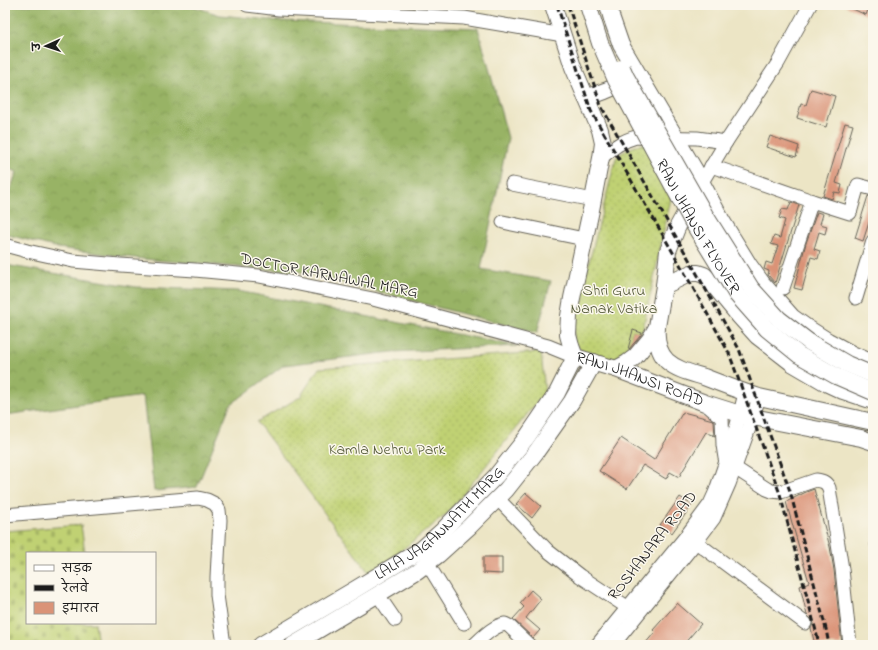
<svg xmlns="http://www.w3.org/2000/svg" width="878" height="650" viewBox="0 0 878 650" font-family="'Indie Flower','Playpen Sans Deva',sans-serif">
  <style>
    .grass { fill: url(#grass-dots); stroke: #6e7648 }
    .forest { fill: url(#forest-crowns); stroke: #5a6840 }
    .cemetery { fill: url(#cemetery-stones); stroke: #6e7648 }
    .building { fill: #da9377 }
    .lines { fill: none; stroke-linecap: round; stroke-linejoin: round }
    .minor-casing { stroke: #656257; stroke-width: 15 }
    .major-casing { stroke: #656257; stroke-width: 18 }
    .minor { stroke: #fff; stroke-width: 13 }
    .major { stroke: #fff; stroke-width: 16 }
    .rail { stroke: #1c1c1c; stroke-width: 3; stroke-dasharray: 6 3; stroke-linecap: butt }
    .major-bridge-casing { stroke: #656257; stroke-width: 18; stroke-linecap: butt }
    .major-bridge { stroke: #fff; stroke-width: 16 }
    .labels { text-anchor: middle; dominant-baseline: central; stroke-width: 3; stroke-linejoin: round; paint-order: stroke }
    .street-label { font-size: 16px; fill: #1c1c1c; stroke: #fbf7ec }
    .park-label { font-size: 16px; fill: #555b3a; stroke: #fbf7ec }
  </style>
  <defs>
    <pattern id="grass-dots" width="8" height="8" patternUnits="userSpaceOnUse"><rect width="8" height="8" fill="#c0d173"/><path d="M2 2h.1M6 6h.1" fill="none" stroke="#a4b363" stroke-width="1.8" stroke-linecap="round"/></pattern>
    <pattern id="forest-crowns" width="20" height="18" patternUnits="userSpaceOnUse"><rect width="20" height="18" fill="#98b365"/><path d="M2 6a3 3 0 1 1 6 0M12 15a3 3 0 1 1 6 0" fill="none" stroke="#829957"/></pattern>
    <pattern id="cemetery-stones" width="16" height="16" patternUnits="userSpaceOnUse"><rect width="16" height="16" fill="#c0d173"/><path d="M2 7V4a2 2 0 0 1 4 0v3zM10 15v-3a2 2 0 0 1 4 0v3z" fill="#a4b363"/></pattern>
  </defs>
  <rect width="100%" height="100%" fill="#fbf7ec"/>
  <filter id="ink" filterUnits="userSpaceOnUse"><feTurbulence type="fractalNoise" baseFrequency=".025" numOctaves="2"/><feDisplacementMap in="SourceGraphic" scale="8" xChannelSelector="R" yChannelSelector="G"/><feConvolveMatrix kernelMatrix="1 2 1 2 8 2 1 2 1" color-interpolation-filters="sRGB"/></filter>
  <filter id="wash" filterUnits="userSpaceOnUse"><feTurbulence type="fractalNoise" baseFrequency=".012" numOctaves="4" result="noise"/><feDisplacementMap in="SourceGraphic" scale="16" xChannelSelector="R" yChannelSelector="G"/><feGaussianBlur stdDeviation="0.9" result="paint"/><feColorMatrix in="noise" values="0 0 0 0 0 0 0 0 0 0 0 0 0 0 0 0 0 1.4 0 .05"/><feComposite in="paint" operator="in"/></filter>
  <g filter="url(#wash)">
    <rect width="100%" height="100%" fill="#ece5c5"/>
    <g class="grass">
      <path d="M648,143L675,180L642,333L633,330L628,349L637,351L619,361L583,353L574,342V321L616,158C625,149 636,145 648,143Z"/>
      <polygon points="541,352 545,392 448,513 388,561 369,573 257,422 300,397 319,368"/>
    </g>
    <g class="forest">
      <polygon points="5,5 189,5 220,15 280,21 478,28 508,138 481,269 551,281 537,333 301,272 143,259 58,248 5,234 5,203 17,172 5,167"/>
      <polygon points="5,265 136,287 238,291 517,346 392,352 284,365 230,405 197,487 154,491 143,396 5,415"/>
    </g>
    <polygon class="cemetery" points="81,525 85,553 27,553 27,623 95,623 98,645 5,645 5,531"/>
    <g id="blocks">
      <g class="building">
        <polygon points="844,5 870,5 866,15"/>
        <polygon points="811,89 835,96 826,127 797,118 801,104 806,105"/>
        <polygon points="845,123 853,125 836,183 842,185 840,193 834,192 832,199 823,196"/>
        <polygon points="770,136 799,146 796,157 766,147"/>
        <polygon points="868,196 873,197 873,210 863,241 855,238"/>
        <polygon points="791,202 799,205 775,283 768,275 769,271 764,269 766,262 772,264 778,246 771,244 774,236 780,238 785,220 779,218 782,209 788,210"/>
        <polygon points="817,212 823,214 820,224 827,226 825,234 819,232 814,249 820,251 818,259 811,257 802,290 794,288 806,243"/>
        <polygon points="633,330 642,333 641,335 629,349 628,349"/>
        <polygon points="683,412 713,420 714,422 715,436 706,432 679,477 670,472 666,479 643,465 627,489 599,471 621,438 654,460"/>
        <polygon points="814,489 830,547 834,570 842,645 815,645 811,628 813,624 812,620 807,615 800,586 809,582 786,502 806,492"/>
        <polygon points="526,493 541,506 532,518 516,504"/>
        <polygon points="680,497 692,505 672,533 660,525"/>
        <polygon points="483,557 502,557 502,574 483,573"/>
        <polygon points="531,590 541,599 526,618 540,630 533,638 513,619 524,607 520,603"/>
        <polygon points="677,603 701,624 683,645 644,645 655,632 653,630"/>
      </g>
    </g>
  </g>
  <g filter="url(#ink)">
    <use href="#blocks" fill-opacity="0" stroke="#656257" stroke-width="1"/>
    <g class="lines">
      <g class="minor-casing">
        <g id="minor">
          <polyline points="247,5 279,9 464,18 563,35"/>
          <path d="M601,158C613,148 621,141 636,137L697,138L726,142"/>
          <polyline points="711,166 726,171 812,201 783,288"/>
          <polyline points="702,182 726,142 778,63 810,5"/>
          <polyline points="512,184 593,200"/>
          <polyline points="812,201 850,213 858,185 873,189"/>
          <polyline points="503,222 584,239"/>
          <polyline points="5,245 27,251 73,261 120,265 195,270 259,276 373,299 548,346 575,357"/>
          <polyline points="856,298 873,241"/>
          <polyline points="707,405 722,418 723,445 725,458"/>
          <path d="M735,468L767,489L772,491L781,492L816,480C823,481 826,482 829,488L842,569L850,645"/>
          <polyline points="498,499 548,551 580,576 627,607"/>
          <polyline points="5,515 198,498 207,500 215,504 219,510 220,520 217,577 217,595 224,645"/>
          <polyline points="696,542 805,623"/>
          <polyline points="427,563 464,623"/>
          <polyline points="378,595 395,620"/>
          <path d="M474,645C483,637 493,626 505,624L509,626L529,645"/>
          <polyline points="597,645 687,535 710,504 715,493 725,464 739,418 745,393"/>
          <polyline points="613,645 696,542 714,518 729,484 753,417 759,397"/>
        </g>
      </g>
      <g class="major-casing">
        <g id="major">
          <path id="s1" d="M553,5L573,67L600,130L603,143L601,158L591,210L572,298L569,316L568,335L571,346L575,357L616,369L705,403L740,414L758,418L861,438L873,442"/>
          <polyline points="608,5 612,19 621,45 696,172 722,221 749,265 762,283 792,317 806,327 828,341 852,354 873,363"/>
          <polyline points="586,98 605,91 631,80"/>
          <polyline points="664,286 691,273 698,273 704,275 711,282 739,316 757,336 792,363 828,384 843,391 873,401"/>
          <path d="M657,327C656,338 658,352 667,361C677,370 691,373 704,377C722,384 740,391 759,397L873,422"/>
          <polyline points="616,369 627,363 635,357 650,339 657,327 664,286 668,251 677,228 692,201"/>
          <path id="s2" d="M261,645L354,590L422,549L441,532L496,476L527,437L557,393L575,357"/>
          <polyline points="293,645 417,571 438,555 470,526 506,490 536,452 572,401 594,362"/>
        </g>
      </g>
      <use href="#minor" class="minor"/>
      <use href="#major" class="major"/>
      <g class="rail">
        <polyline points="557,5 591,111 682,268 729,353 780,494 816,631 819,645"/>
        <polyline points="568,5 601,106 691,263 739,349 790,491 826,629 829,645"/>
        <polyline points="873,487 871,534 873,592"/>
      </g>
      <g class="major-bridge-casing">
        <g id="major-bridge">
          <path id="s3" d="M588,5L600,43L616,80L693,223L737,295L767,329L799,355L836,376L873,392"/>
          <polyline points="622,68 626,77 705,215 751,288 779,319 809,342 847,364 873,375"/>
        </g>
      </g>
      <use href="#major-bridge" class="major-bridge"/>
    </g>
  </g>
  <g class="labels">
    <g class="street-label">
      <text stroke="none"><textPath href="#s3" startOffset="248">RANI JHANSI FLYOVER</textPath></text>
      <text transform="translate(329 276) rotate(11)">DOCTOR KARNAWAL MARG</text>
      <text stroke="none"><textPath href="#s1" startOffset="434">RANI JHANSI ROAD</textPath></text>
      <text stroke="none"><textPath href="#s2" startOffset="217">LALA JAGANNATH MARG</textPath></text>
      <text transform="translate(653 546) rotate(-52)">ROSHANARA ROAD</text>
    </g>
    <g class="park-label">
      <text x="614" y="291">Shri Guru<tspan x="614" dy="18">Nanak Vatika</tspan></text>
      <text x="387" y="450">Kamla Nehru Park</text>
    </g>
  </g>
  <rect width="878" height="650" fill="none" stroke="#fbf7ec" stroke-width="20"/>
  <rect x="26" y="552" width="130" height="72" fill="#fbf7ec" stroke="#a29f99"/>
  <rect x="34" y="565" width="20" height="6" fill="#ffffff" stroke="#a29f99"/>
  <text x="62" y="572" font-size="12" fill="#1c1c1c">सड़क</text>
  <rect x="34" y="585" width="20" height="6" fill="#1c1c1c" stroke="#a29f99"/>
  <text x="62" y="592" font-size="12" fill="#1c1c1c">रेलवे</text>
  <rect x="34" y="602" width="20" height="12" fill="#da9377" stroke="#a29f99"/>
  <text x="62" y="612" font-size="12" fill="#1c1c1c">इमारत</text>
  <g transform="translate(46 46) rotate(267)" stroke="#fbf7ec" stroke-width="3" paint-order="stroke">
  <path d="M0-3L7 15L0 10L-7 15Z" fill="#1c1c1c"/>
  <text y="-6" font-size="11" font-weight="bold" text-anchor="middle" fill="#1c1c1c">उ</text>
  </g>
</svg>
